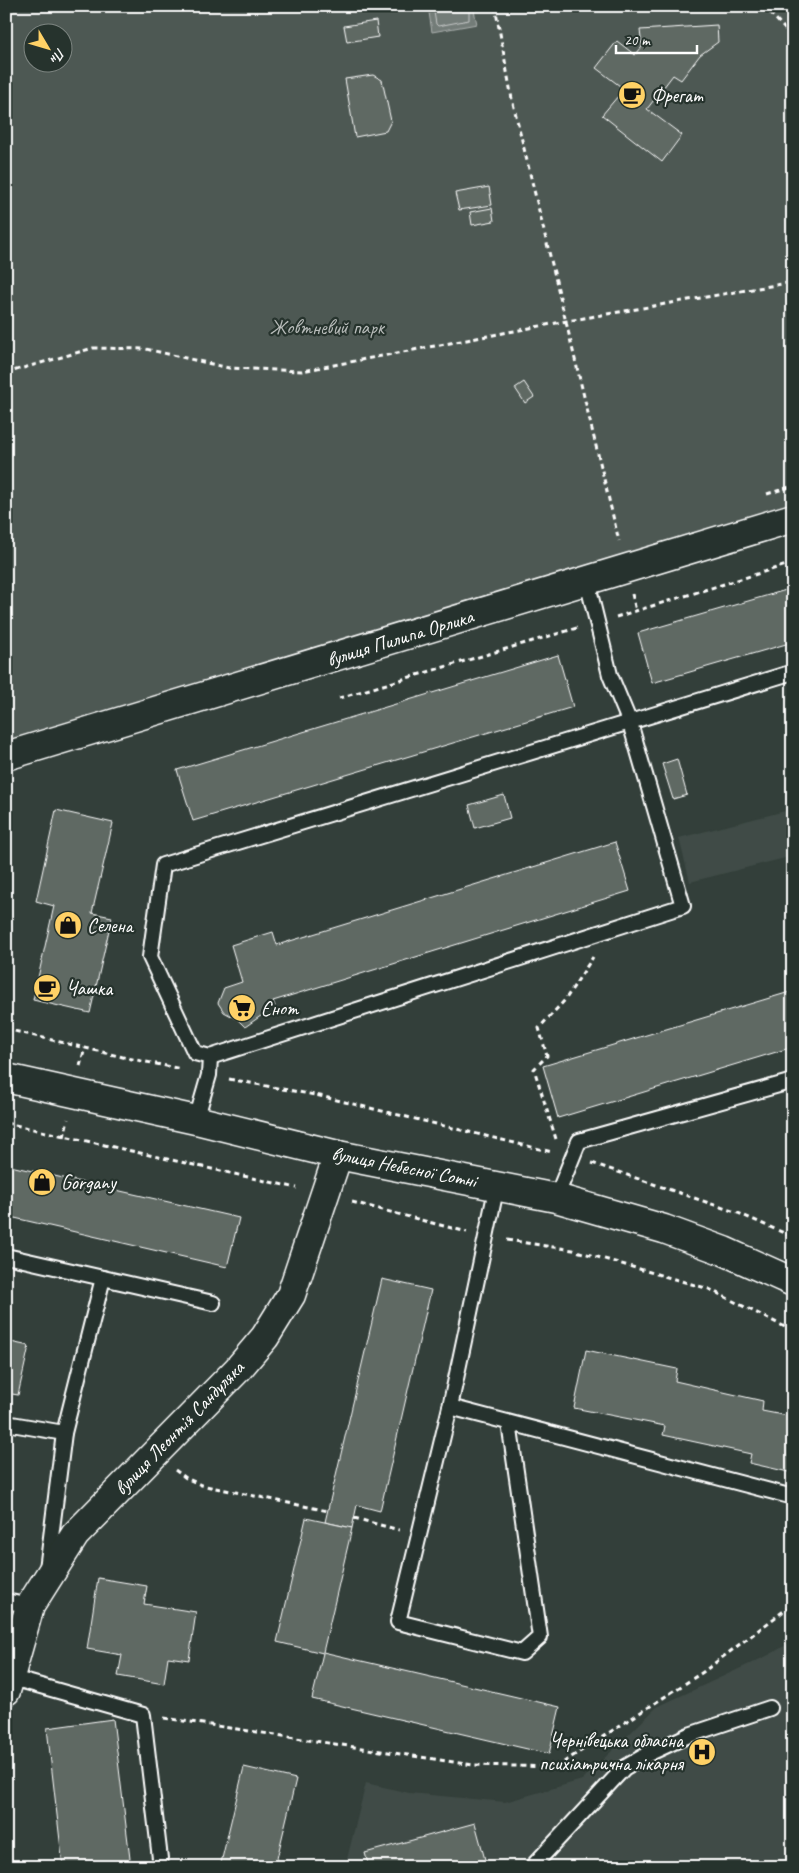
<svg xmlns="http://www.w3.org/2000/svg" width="799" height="1873" viewBox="0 0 799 1873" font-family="Caveat,sans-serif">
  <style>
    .built { fill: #404c47 }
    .green { fill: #4d5853; stroke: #a6aca9; fill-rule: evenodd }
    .water { fill: #737b78; stroke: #abb0ae }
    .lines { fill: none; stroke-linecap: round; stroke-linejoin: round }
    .shore { stroke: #c7cac9; stroke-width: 1 }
    .building { fill: #5f6964; stroke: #fff }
    .service-casing { stroke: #fff; stroke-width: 18 }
    .minor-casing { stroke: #fff; stroke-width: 31 }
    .tertiary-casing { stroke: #fff; stroke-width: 31 }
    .path { stroke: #fff; stroke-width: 3; stroke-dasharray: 5 4; stroke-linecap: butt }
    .service { stroke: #26332d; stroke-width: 14 }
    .minor { stroke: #26332d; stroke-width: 28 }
    .tertiary { stroke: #26332d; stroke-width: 28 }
    .labels { text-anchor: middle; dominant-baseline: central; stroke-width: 4.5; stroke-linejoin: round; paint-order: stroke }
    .poi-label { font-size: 20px; fill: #fff; stroke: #26332d; text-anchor: start }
    .park-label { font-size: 20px; fill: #b8bcba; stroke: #26332d }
    .street-label { font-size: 20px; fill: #fff; stroke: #26332d }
  </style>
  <rect width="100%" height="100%" fill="#333f3a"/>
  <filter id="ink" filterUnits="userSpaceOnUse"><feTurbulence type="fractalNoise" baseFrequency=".02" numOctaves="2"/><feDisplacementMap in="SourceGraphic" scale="10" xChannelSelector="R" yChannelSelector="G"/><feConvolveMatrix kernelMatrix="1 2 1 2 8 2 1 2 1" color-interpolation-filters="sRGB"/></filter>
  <g filter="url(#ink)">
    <g class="built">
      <polygon points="793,809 793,856 690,882 679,838"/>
      <polygon points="793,1641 793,1867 345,1867 366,1783 409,1793 505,1802 582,1780 657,1707 769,1655"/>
    </g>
    <path class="green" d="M6,6H793V522L6,758ZM32,32H62V62H32Z"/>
    <polygon class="water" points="428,6 473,6 477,24 432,32"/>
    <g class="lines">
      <polyline class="shore" points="433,6 436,24 438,26 469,20 469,6"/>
    </g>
    <g class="building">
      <polygon points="376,21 378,37 347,42 344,26"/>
      <polygon points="717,25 718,42 700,55 681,80 673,75 647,109 682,135 662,162 602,115 624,89 596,68 617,41 635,55 642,47 640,30"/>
      <polygon points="373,75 382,80 391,121 386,131 355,137 345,79"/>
      <polygon points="489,187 492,205 459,210 455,193"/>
      <polygon points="492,208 494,221 472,225 470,212"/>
      <polygon points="524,382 534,397 525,403 515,388"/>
      <polygon points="793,588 793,642 652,683 638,633"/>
      <polygon points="558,655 573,707 193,821 177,770"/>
      <polygon points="677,759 687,795 673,799 662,764"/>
      <polygon points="504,795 510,818 475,828 469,805"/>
      <polygon points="56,810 113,823 92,913 112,917 90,1013 33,1000 54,906 36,901"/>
      <polygon points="615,842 630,891 273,1001 275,1006 245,1027 237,1019 224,1012 218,1003 224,988 242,982 231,945 273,932 277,945"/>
      <polygon points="793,991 793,1047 558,1118 543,1066"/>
      <polygon points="6,1165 239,1218 227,1267 6,1216"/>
      <polygon points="382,1279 431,1290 380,1511 357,1505 352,1528 325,1522"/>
      <polygon points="6,1341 29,1346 18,1395 6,1393"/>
      <polygon points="586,1350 677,1369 675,1381 763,1401 762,1411 793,1417 793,1473 749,1463 751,1454 663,1435 665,1426 574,1408"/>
      <polygon points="306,1518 352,1528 323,1652 560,1707 549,1754 312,1699 323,1653 277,1642"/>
      <polygon points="98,1578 147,1586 144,1604 196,1612 189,1660 168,1657 164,1684 118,1676 122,1655 87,1649"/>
      <polygon points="113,1719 131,1867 63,1867 47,1728"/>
      <polygon points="244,1767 296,1779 275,1867 220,1867"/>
      <polygon points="475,1823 487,1867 369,1867 365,1853"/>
    </g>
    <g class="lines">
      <g class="service-casing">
        <g id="service">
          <polyline points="210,1057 683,906 630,723 610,675 587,581"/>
          <polyline points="196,1120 209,1075 210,1057 195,1053 150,957 163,865 793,672"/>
          <polyline points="497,1185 450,1407 398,1622 522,1653 540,1637 509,1423"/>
          <polyline points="556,1198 579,1141 793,1081"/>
          <polyline points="6,1256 213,1303"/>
          <polyline points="450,1407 793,1497"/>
          <polyline points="6,1423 64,1433"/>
          <polyline points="47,1569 64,1433 103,1278"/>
          <polyline points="6,1601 30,1606"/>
          <polyline points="9,1677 143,1715 161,1867"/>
          <polyline points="532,1867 624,1768 648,1754 689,1735 770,1708"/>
        </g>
      </g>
      <g class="minor-casing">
        <g id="minor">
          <polyline points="6,756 793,518"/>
          <polyline points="6,1691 30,1606 75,1535 238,1369 265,1337 291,1295 338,1155"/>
        </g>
      </g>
      <g class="tertiary-casing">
        <polyline id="tertiary" points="6,1078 196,1120 338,1155 556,1198 664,1229 724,1251 793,1282"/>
      </g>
      <g class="path">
        <polyline points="495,6 512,99 619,541"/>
        <polyline points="764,6 793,38"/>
        <polyline points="6,373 93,348 146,349 229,368 302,371 567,321 793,282"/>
        <polyline points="767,494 793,486"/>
        <polyline points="632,594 636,611"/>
        <polyline points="616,617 793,563"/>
        <polyline points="339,698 577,628"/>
        <polyline points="6,1029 127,1058 181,1069"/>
        <polyline points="80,1066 85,1048"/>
        <polyline points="229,1079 320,1096 552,1152"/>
        <polyline points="6,1123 297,1188"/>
        <polyline points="64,1137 68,1119"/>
        <polyline points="556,1139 534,1069 547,1056 539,1028 565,1000 593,957"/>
        <polyline points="592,1163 738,1213 793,1237"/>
        <polyline points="352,1202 467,1232"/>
        <polyline points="507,1240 573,1250 709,1289 793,1331"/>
        <polyline points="175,1470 186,1478 201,1485 328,1511"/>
        <polyline points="354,1518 399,1530"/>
        <polyline points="164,1718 473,1765 556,1767 703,1672 793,1604"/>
      </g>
      <use href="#service" class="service"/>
      <use href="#minor" class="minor"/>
      <use href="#tertiary" class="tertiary"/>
    </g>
  </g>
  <defs>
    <g id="cafe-disc" transform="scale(1.4375)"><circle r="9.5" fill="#ffd166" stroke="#26332d"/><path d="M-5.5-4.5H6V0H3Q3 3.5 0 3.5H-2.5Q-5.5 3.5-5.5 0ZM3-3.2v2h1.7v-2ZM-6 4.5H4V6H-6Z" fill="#111"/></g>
    <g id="shop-disc" transform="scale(1.4375)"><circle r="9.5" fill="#ffd166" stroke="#26332d"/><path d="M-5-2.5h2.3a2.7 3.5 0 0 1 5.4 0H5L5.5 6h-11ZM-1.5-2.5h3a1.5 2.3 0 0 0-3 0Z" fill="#111"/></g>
    <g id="supermarket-disc" transform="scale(1.4375)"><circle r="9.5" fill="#ffd166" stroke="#26332d"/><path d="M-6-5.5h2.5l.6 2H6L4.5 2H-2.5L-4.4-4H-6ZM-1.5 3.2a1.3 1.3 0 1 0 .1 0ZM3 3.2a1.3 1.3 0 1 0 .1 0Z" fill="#111"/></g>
    <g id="hospital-disc" transform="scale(1.4375)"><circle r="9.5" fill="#ffd166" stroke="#26332d"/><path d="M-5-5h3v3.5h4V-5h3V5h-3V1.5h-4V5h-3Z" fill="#111"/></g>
  </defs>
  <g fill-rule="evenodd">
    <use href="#cafe-disc" x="632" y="95"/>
    <use href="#shop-disc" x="68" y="925"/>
    <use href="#cafe-disc" x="47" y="988"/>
    <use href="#supermarket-disc" x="242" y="1008"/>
    <use href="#shop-disc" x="42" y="1182"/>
    <use href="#hospital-disc" x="702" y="1752"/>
  </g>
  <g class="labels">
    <g class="poi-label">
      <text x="651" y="95">Фрегат</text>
      <text x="87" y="925">Селена</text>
      <text x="66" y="988">Чашка</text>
      <text x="261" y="1008">Єнот</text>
      <text x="61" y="1182">Gorgany</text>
      <text x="683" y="1740" text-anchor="end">Чернівецька обласна<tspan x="683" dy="23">психіатрична лікарня</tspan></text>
    </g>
    <g class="park-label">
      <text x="327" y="327">Жовтневий парк</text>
    </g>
    <g class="street-label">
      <text transform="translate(400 638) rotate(-17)">вулиця Пилипа Орлика</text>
      <text transform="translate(404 1167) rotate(11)">вулиця Небесної Сотні</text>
      <text transform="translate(179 1428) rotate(-46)">вулиця Леонтія Сандуляка</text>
    </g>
  </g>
  <rect width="799" height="1873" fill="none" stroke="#26332d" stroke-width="25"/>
  <rect x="12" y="12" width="774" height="1848" fill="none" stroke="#fff" stroke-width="2" filter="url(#ink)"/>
  <g transform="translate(48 48) rotate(128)"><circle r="24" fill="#26332d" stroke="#7d8581"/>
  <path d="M0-4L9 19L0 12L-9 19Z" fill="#ffd166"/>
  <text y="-8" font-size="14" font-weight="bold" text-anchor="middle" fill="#ffffff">Пн</text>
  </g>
  <path d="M616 45v8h81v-8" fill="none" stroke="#ffffff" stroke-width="2.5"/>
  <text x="624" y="45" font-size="15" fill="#ffffff" stroke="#26332d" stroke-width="4" paint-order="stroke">20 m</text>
</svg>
